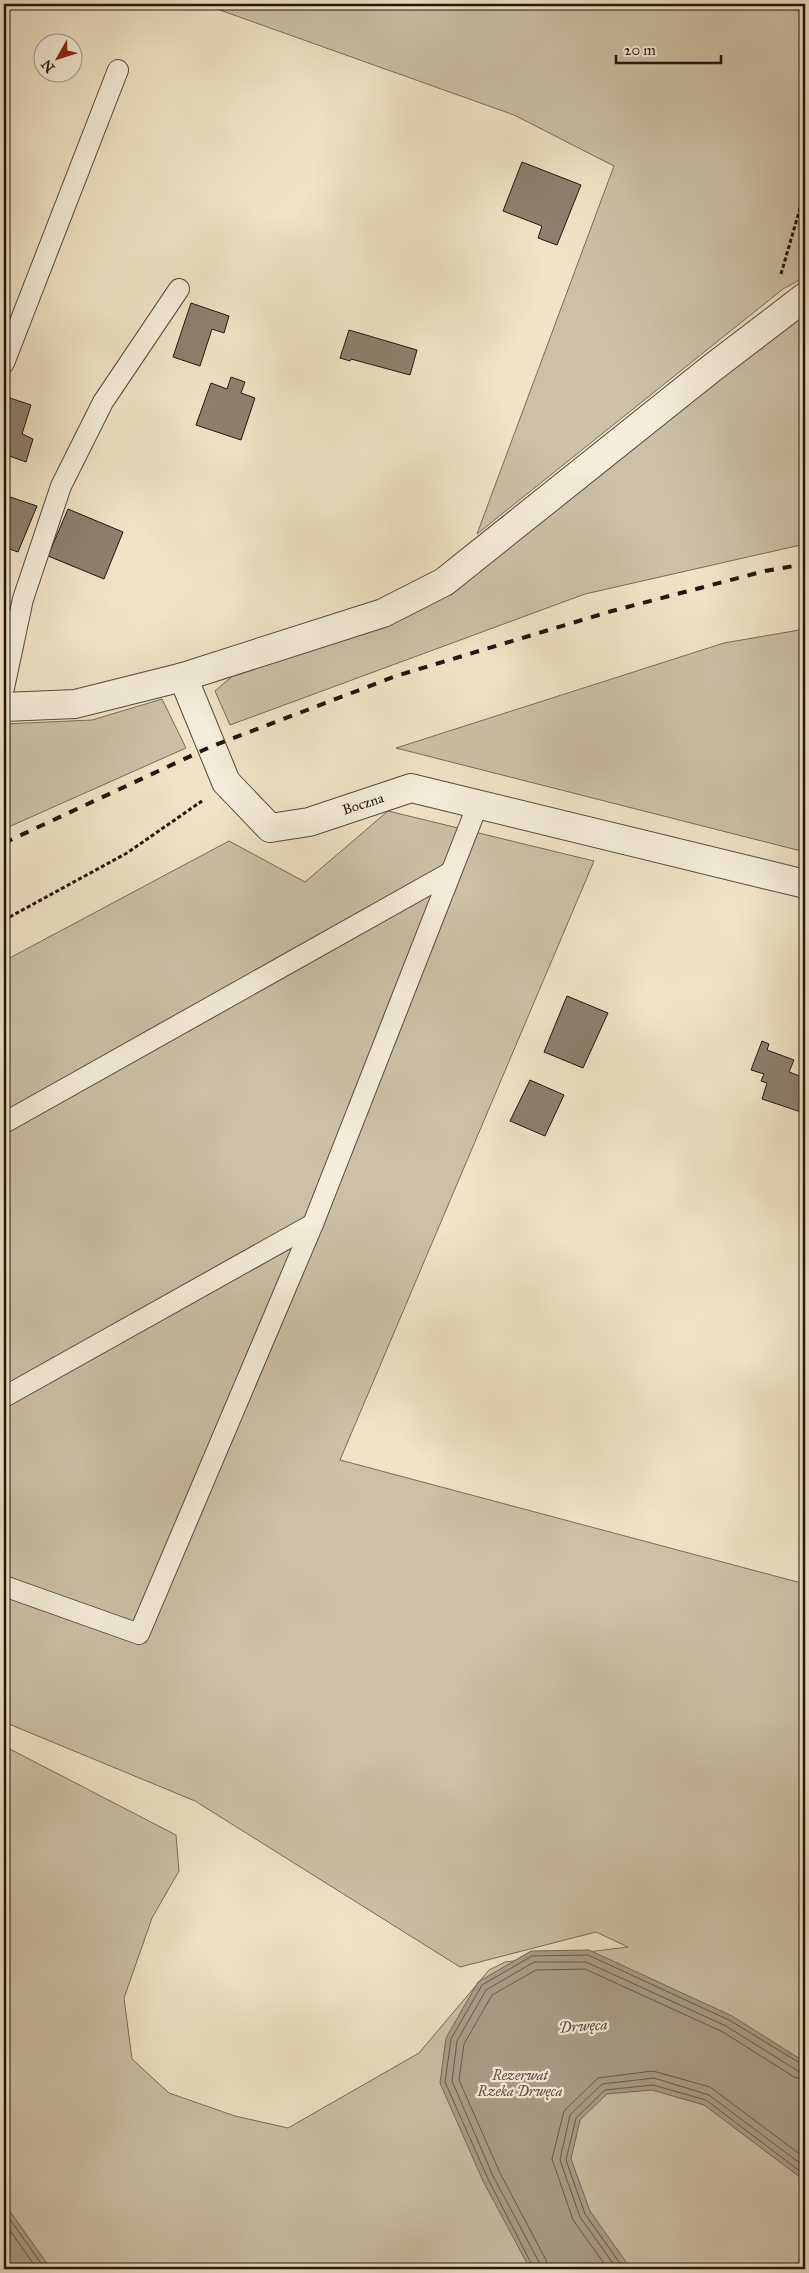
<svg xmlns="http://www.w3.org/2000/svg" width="809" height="2273" viewBox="0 0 809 2273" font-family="'IM FELL Great Primer',serif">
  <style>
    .green { fill: #cdc0a7; stroke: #786a5b }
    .water { fill: #aa9d88; stroke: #746758 }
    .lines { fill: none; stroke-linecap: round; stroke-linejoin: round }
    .shore { stroke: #66594c; stroke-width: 1 }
    .building { fill: #8e806e; stroke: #23150f }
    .service-casing { stroke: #56483d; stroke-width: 22 }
    .minor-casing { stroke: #56483d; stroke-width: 30 }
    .path { stroke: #23150f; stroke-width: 3; stroke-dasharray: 4 2.5; stroke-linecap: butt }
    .service { stroke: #f5edda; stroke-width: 20 }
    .minor { stroke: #f5edda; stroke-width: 28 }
    .rail { stroke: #23150f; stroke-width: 4; stroke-dasharray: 9 9; stroke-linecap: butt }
    .labels { text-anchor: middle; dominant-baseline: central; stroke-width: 4.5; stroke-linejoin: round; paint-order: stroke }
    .street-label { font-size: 14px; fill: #23150f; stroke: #f5edda }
    .park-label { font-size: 14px; font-style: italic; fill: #5e5144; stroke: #f5edda }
    .water-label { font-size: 15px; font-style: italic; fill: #594b3f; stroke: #f5edda }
  </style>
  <rect width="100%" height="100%" fill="#f0e3c6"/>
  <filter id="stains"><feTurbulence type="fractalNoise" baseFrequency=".004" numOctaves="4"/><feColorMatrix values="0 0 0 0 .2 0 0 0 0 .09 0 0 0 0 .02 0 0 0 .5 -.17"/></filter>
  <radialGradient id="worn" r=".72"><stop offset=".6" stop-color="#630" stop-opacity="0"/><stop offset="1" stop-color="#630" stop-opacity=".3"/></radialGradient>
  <g class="green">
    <polygon points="203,4 805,4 805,277 783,289 477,534 614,166 514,115"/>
    <polygon points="805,307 805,544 585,594 230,725 215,691 243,667 404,617"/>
    <polygon points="805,629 805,852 396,748 724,643"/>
    <polygon points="162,699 186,748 4,829 4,724 92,720"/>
    <polygon points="388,811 594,861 340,1460 805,1584 805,2269 4,2269 4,1746 176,1835 179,1871 152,1918 124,1998 132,2059 169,2093 235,2116 288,2128 419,2053 489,1970 505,1962 628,1947 596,1932 460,1967 195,1801 4,1722 4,961 229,841 305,882"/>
  </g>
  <g class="water">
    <polygon points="589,1950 732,2016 805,2062 805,2181 704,2105 652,2090 607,2094 580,2120 571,2159 590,2211 631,2269 530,2269 483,2181 440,2083 446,2038 478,1982 531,1951"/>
    <polygon points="4,2203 51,2269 4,2269"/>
  </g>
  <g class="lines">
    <g class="shore">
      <polyline points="4,2211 45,2269"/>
      <polyline points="4,2222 37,2269"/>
      <polyline points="534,2269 488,2179 445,2082 451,2039 482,1985 532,1956 588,1955 729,2020 805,2066"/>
      <polyline points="540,2269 539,2262 493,2176 452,2081 457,2041 486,1990 534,1962 586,1962 726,2026 798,2071 805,2072"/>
      <polyline points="547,2269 546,2260 500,2173 459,2080 464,2044 492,1995 536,1970 585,1969 723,2032 794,2077 805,2080"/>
      <polyline points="608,2269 573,2220 552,2159 564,2111 598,2078 653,2071 710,2087 805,2158"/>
      <polyline points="617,2269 580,2217 560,2160 570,2115 602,2084 654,2078 709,2095 805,2167"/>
      <polyline points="624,2269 585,2214 566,2160 576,2118 605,2090 653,2085 706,2100 805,2175"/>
    </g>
  </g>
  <g class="building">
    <polygon points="522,162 581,185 557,245 538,238 542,226 503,211"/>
    <polygon points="191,303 229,316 224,333 212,329 200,366 173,357"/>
    <polygon points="349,330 417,350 410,375 351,359 350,361 340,358"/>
    <polygon points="231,377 245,382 241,393 255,398 241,440 196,425 211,383 227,389"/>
    <polygon points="10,398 31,405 22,434 33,439 26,462 4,454 4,415"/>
    <polygon points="4,495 37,506 18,552 4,547"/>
    <polygon points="68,509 123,532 104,579 48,556"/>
    <polygon points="567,996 608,1013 583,1068 544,1052"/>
    <polygon points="762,1041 769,1044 767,1050 794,1060 789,1072 805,1078 805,1099 801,1112 762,1099 767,1083 761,1081 764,1074 751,1070"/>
    <polygon points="530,1080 564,1095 545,1136 510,1121"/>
  </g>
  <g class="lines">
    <g class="service-casing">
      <g id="service">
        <polyline points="4,363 118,70"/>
        <polyline points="4,688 23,599 61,486 103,402 179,289"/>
        <polyline points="4,1123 451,872"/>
        <polyline points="4,1397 313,1224 478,804"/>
        <polyline points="4,1586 139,1634 313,1224"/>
      </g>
    </g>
    <g class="minor-casing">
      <g id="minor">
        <polyline points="183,677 383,613 444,582 712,368 805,297"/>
        <polyline points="4,707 75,704 183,677 226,782 270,828 309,822 411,788 805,884"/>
      </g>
    </g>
    <g class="path">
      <polyline points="781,274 805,191"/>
      <polyline points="4,920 127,853 202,801"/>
    </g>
    <use href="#service" class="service"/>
    <use href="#minor" class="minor"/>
    <polyline class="rail" points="4,843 210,747 396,676 612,611 765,571 805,564"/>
  </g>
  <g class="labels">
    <g class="street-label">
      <text transform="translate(363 804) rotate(-18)">Boczna</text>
    </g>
    <g class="park-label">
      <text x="520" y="2075">Rezerwat<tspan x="520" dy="16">Rzeka Drwęca</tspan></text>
    </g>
    <g class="water-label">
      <text transform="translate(583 2026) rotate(-4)">Drwęca</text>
    </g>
  </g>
  <rect width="809" height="2273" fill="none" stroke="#f0e3c6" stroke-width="20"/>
  <rect x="5" y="5" width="799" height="2263" fill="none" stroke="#23150f" stroke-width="2.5"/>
  <rect x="10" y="10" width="789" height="2253" fill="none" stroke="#23150f"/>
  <g transform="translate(58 58) rotate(231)"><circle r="24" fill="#f5edda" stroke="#a19789"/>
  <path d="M0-4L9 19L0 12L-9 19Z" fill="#8f2418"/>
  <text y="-8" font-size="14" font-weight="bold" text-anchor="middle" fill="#23150f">N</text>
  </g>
  <path d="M616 55v8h105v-8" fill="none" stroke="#23150f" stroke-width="2.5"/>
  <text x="624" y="55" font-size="15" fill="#23150f" stroke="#f5edda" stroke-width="4" paint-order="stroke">20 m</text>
  <rect width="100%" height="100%" filter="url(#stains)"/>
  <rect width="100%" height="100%" fill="url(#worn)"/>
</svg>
